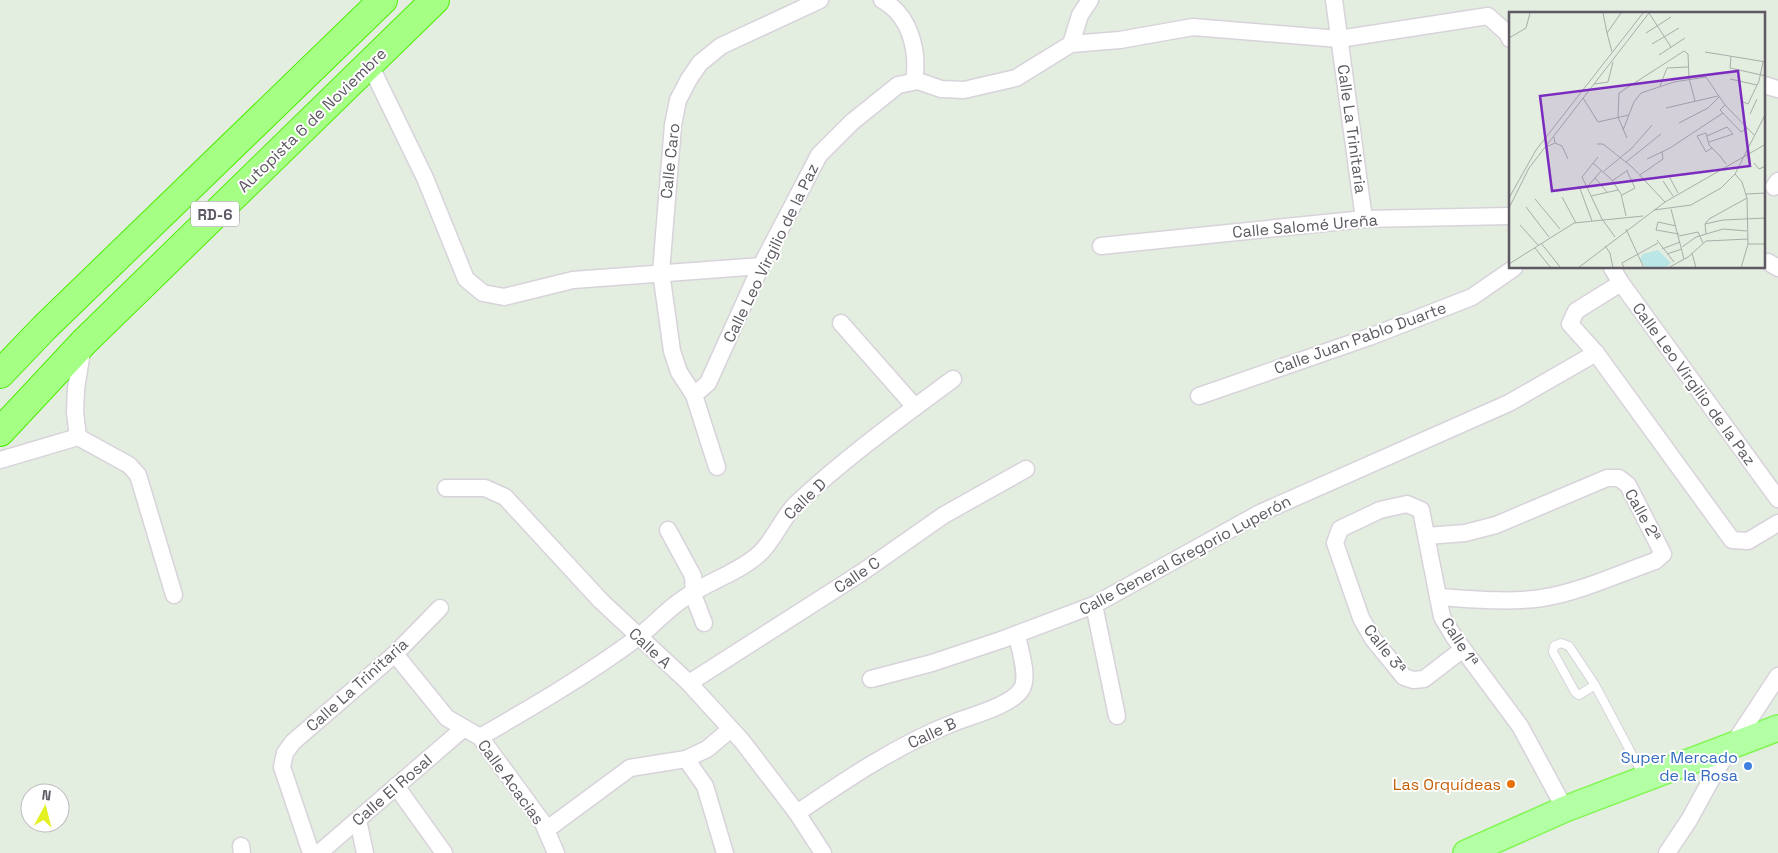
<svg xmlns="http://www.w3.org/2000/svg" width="1778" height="853" viewBox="0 0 1778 853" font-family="'Space Grotesk',sans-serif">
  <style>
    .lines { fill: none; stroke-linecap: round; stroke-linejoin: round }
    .service-casing { stroke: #d8d3db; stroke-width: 10 }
    .minor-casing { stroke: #d8d3db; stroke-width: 19 }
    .primary-casing { stroke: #80f750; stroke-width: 28 }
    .motorway-casing { stroke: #4ded00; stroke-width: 30 }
    .service { stroke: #fff; stroke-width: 8 }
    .minor { stroke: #fff; stroke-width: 16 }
    .primary { stroke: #b3ffa3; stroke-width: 25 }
    .motorway { stroke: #a5ff85; stroke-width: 28 }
    .shop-dot { fill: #3f7fe0; stroke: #fff; stroke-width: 2 }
    .food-dot { fill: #e8710a; stroke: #fff; stroke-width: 2 }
    .labels { text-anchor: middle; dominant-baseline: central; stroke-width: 4; stroke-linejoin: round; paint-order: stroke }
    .shield { fill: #fff; stroke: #8e8b91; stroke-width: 1 }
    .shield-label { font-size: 15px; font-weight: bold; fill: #5e5962 }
    .street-label { font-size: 16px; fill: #5e5962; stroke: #fff }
    .shop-label { font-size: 16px; fill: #366cbe; stroke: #fff; text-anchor: end }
    .food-label { font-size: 16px; fill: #c56008; stroke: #fff; text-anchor: end }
    .inset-road { fill: none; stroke: #aaaeaa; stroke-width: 1 }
    .view { fill: #7b2cbf; fill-opacity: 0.15; stroke: #7b2cbf; stroke-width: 2.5 }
    .inset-edge { fill: none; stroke: #5e5962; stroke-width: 2.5 }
  </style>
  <rect width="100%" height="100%" fill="#e3ede0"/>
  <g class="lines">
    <g class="service-casing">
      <polyline id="service" points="1595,685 1579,695 1575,692 1553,652 1554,646 1561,643 1569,646 1595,685 1644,777"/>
    </g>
    <g class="minor-casing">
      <g id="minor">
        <path d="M882,0C910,15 919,51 914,81"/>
        <polyline points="1334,0 1364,219"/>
        <polyline points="1071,44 1080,15 1090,0"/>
        <polyline points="370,65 425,178 466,279 483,293 504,297 573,280 761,266"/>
        <polyline points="1764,85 1778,89"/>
        <polyline points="1774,187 1778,181"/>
        <polyline points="1101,246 1364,219 1510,216"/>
        <polyline points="1768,262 1778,268"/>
        <polyline points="1612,268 1621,283 1778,499"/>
        <polyline points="1621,283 1576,311 1570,324 1596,353 1732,540 1748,541 1778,523"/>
        <polyline points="841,323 915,407"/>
        <polyline points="694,395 708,383 761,266 819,155 852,122 898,85 918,81 941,89 964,90 1016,78 1071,44 1120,40 1193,27 1339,39 1488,16 1507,33 1510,39"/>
        <polyline points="1199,396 1372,336 1472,297 1514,268"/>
        <polyline points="78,437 129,465 138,475 174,595"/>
        <polyline points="0,460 78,437 75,412 76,389 83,345"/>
        <polyline points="717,467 694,395 679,372 672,351 661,272 673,125 678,100 689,79 700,63 721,46 820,0"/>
        <polyline points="446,488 485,488 505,497 601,601 689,683 742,741 797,813 823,853"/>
        <polyline points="668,530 693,576 694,597 704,623"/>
        <path d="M1427,536L1465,533L1496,525L1607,478H1619L1628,485L1663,554L1655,561C1618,574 1580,592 1542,598C1508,603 1472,599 1438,597"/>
        <polyline points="1094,605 1117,716"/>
        <polyline points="1463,649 1424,679 1413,680 1404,677 1373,639 1361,618 1335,543 1340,529 1380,510 1407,504 1421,510 1442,617 1454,637 1520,726 1565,809"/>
        <polyline points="395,654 447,718 480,737 543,823 556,853"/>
        <polyline points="871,679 932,663 1001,640 1094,605 1260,513 1509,403 1596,353"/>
        <polyline points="689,683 861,573 944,515 1026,469"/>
        <path d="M480,737C534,706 587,675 637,638C653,626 666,610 683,599C706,582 736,574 758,555C774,541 781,519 796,504C845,458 899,419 953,379"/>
        <polyline points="686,759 705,786 725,853"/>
        <polyline points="396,786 444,853"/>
        <path d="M797,813C847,779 897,745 953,723C970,716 1010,706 1021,690C1030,677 1019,649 1017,634"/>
        <polyline points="358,820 365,853"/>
        <polyline points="546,830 630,768 686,759 707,749 731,729"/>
        <polyline points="241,846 242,853"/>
        <polyline points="311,853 282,767 285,753 293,742 395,654 440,608"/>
        <polyline points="319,853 464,728"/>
        <polyline points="1667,853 1689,820 1717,769 1778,676"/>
      </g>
    </g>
    <g class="primary-casing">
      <polyline id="primary" points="1466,853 1565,809 1778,728"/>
    </g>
    <g class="motorway-casing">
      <g id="motorway">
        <polyline points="0,374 44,328 383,0"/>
        <polyline points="0,432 84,342 435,0"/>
      </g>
    </g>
    <use href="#service" class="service"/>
    <use href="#minor" class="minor"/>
    <use href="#primary" class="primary"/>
    <use href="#motorway" class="motorway"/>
  </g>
  <circle class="shop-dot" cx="1748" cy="766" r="5"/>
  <circle class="food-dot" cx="1511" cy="784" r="5"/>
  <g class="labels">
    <rect class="shield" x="191" y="201.5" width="48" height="25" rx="4"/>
    <g class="shield-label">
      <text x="215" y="214">RD-6</text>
    </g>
    <g class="street-label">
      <text transform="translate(312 120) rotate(-44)">Autopista 6 de Noviembre</text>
      <text transform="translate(1352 129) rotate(82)">Calle La Trinitaria</text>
      <text transform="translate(670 161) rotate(-84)">Calle Caro</text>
      <text transform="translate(1305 226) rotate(-5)">Calle Salomé Ureña</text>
      <text transform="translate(771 253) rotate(-64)">Calle Leo Virgilio de la Paz</text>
      <text transform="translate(1360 338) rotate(-20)">Calle Juan Pablo Duarte</text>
      <text transform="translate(1694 384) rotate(54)">Calle Leo Virgilio de la Paz</text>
      <text transform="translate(805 499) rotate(-44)">Calle D</text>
      <text transform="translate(1643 515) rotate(61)">Calle 2ª</text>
      <text transform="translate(1185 555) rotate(-28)">Calle General Gregorio Luperón</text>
      <text transform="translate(857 575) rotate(-34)">Calle C</text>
      <text transform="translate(1460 642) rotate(57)">Calle 1ª</text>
      <text transform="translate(650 648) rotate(43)">Calle A</text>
      <text transform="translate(1385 649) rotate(52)">Calle 3ª</text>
      <text transform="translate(357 685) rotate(-42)">Calle La Trinitaria</text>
      <text transform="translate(932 733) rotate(-25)">Calle B</text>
      <text transform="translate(511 782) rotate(54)">Calle Acacias</text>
      <text transform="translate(392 790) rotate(-41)">Calle El Rosal</text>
    </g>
    <g class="shop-label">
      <text x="1738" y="757">Super Mercado<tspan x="1738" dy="18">de la Rosa</tspan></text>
    </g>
    <g class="food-label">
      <text x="1501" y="784">Las Orquídeas</text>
    </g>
  </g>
  <g transform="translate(1509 12)">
    <rect width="256" height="256" fill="#e3ede0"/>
    <path d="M149,238L162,251L157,256H137L131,247L134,242Z" fill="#bbe6e6"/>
    <path class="inset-road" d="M94,1L98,21M140,1L162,35M137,21L162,5M0,26L17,16L21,1M143,32L170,16M103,40L98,21L112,1M196,40L257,50M150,43L176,26M222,44L221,56L257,64M221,67L248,73M85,72L99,70L104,50M151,74L158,56L179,55M74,86L89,110L120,103M232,89L239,92L250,69L254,50M216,93L211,98L232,120L238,116M157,96L209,84M241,102L248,87M170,111L199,96L210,85M114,118L125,90L132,81L165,70L197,65L216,93L245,123M198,124L218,115L224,122L200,130M118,126L109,105L110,81L175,39L179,42L180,66L186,89M46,131L53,134L59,147M88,132H94L123,155L156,190M37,135L46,131L45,125M203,136L197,140L188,124L197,121L200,133L211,144L217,152M89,145L73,165L93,207L106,225M138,147L161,136L214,101M117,150L152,122M84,151L103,168L112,182L117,204M245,151L250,157L257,154M95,159L123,136L143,113M226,162L233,170L238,186L239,232L232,256M131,163L154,147L153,140M86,166L98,180M161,166L169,181M103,169L119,158M154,169L164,184M70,174L83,209M78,175L93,158M237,182L257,181M113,183L126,176L118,159M82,184L109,178M53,185L67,211M0,186L27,138L134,1M26,187L51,217M17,195L40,225M0,196L20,156L140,1M162,197L175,247M145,198L182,193L212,176L226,162L257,101M196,212L214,208L257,206M11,213L29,233M167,214L149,210L147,218L170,222M117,217L135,256M197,222L196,212L200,207L238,186M170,224L189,220L194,231M148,228L165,250M32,231L52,256M239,232H257M96,234L101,241L104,256M173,235L187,225L214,217L238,219M26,236L42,256M153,237L171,230M183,241L187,256M158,242L173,237M0,252L65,211L134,204M69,256L156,190L257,132M115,256L113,251L149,231M159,256L179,245L197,229L239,227"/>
    <path class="view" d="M229,59L241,154L43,179L31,84Z"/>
    <rect width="256" height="256" class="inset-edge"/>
  </g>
  <g transform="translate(45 808) rotate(7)"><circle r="24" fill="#ffffff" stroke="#bfbdc0"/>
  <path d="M0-4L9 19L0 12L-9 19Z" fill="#e2f024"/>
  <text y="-8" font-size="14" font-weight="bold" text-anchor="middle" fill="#5e5962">N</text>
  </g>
</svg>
